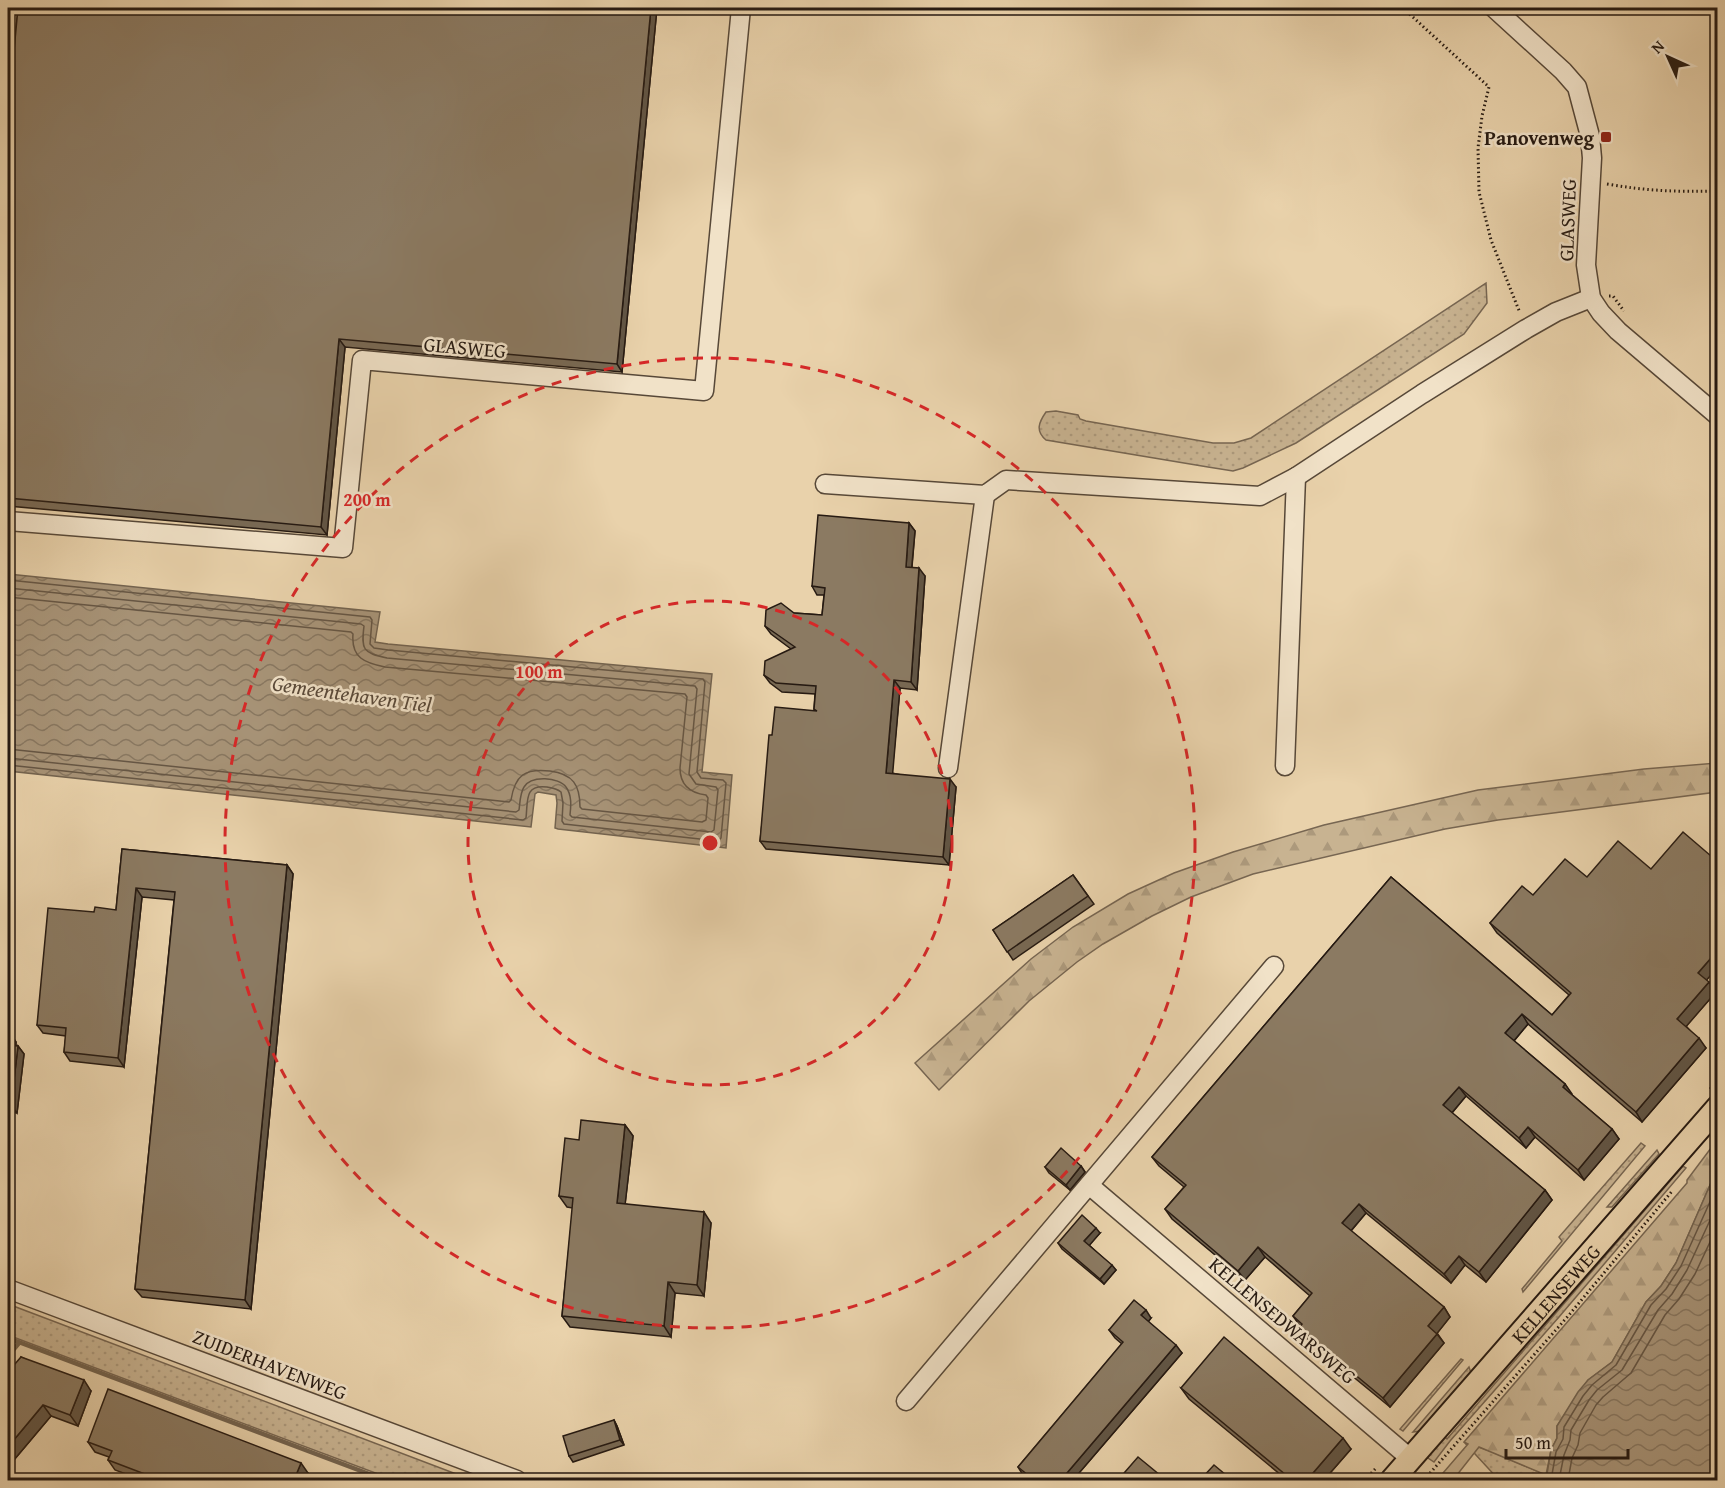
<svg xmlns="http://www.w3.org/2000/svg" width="1725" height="1488" viewBox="0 0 1725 1488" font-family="'Gentium Book Plus',serif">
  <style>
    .grass { fill: url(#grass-dots); stroke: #776652; stroke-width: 1.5 }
    .forest { fill: url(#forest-firs); stroke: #776652; stroke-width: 1.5 }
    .water { fill: url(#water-waves); stroke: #73634f; stroke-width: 1.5 }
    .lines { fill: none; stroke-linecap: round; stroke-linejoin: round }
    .shore { stroke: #665644; stroke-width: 1.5 }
    .stream { stroke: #73634f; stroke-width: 4.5 }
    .minor-casing { stroke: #574838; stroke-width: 21 }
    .major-casing { stroke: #261a12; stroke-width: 26 }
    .path { stroke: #261a12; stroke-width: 3; stroke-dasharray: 1.5 3; stroke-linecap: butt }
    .minor { stroke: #f1e2c8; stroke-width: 18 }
    .major { stroke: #e9d2ab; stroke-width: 22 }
    .wall { fill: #786954; stroke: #261a12; stroke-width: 1.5 }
    .shaded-wall { fill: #615545; stroke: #261a12; stroke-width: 1.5 }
    .building { fill: #8b7a62; stroke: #261a12; stroke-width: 1.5 }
    .ring { fill: none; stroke: #d62828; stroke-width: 3; stroke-dasharray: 10 8 }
    .poi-dot { fill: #8f2418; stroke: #f1e2c8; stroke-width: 2 }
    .labels { text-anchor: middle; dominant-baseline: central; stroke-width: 5; stroke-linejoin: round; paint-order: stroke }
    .poi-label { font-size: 20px; font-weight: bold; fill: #261a12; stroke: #f1e2c8; text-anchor: end }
    .street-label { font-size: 20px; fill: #261a12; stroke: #f1e2c8 }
    .water-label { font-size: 21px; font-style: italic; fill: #5a4a3a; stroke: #f1e2c8 }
    .centre { fill: #d62828; stroke: #f1e2c8; stroke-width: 3 }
    .ring-label { font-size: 18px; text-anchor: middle; font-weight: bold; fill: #d62828; stroke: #f1e2c8; stroke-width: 5; stroke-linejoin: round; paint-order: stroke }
  </style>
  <defs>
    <pattern id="grass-dots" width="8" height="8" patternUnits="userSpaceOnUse" patternTransform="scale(1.5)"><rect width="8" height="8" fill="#c8b391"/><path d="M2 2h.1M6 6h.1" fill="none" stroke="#ac997c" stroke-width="1.8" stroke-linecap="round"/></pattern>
    <pattern id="forest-firs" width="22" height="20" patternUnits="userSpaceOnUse" patternTransform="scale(1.5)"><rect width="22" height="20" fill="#c8b391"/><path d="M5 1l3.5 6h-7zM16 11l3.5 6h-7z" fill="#ac997c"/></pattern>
    <pattern id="water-waves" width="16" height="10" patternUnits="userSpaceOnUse" patternTransform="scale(1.5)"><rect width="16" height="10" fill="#a79377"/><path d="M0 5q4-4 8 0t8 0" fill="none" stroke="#887760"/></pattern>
  </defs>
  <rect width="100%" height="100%" fill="#e9d2ab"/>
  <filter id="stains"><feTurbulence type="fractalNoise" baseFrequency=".00333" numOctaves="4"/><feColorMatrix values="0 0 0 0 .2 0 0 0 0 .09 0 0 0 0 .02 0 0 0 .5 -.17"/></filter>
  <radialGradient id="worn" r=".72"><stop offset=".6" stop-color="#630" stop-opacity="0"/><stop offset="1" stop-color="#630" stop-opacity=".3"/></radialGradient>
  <g class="grass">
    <path d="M1486,283L1487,303L1464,334L1296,443L1243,468L1233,471L1208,467L1046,440C1035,431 1039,422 1046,412L1056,411L1078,415L1080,419L1086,421L1213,443H1234L1251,438Z"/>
    <polygon points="1641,1143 1645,1146 1523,1292 1522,1289 1562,1241 1559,1237"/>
    <polygon points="1657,1150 1659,1154 1612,1207 1607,1207"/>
    <polygon points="1683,1166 1686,1168 1559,1317 1450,1441 1434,1462 1425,1456 1444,1436 1447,1439"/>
    <polygon points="8,1304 472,1480 394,1480 21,1340 8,1335"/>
    <polygon points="1461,1359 1463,1360 1403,1431 1400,1429"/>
    <polygon points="1469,1367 1471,1373 1421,1431 1413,1432"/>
    <polygon points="1464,1442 1493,1452 1546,1475 1546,1480 1499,1480"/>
  </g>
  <g class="forest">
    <polygon points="1717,763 1717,792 1498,820 1445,829 1253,874 1191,897 1152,916 1103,944 1077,962 1029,1001 939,1090 915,1063 1031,959 1073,927 1128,894 1174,873 1233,852 1324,825 1478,790 1644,769"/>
    <polygon points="1717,1140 1717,1169 1676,1263 1661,1286 1646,1302 1612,1362 1588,1380 1557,1426 1557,1438 1551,1450 1546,1475 1479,1447 1453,1480 1437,1480 1468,1444 1464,1442 1687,1183 1687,1180"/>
  </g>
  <g class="water">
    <polygon points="8,574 380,612 375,642 388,644 712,674 702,772 732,775 726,848 558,829 555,828 557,803 556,795 538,792 535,794 531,827 8,771"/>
    <polygon points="1717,1169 1717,1480 1546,1480 1551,1450 1557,1438 1557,1426 1578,1392 1588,1380 1612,1362 1646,1302 1661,1286 1676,1263"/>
  </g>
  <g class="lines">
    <g class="shore">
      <path d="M8,580L370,617L372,620L370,644L374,648L388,650L703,679L705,682L697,772L701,778L723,780L726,783L721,838L718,841L564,824L562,821L563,803L561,792C556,788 552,788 547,787C524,784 528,801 526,818L523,820L8,765"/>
      <path d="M8,588L361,624L364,626C361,650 363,653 387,658L695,686L697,689L689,774L696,784L716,787L718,790L714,830L711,832L572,817L570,815C571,806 572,795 566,787C559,777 531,775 524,787C520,793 520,803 519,810L516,812L8,758"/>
      <path d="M8,597L351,632L353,634C351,658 365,663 385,667L685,694L687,697L680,768C680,785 690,793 706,795L708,798L706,820L702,822L582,809L580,807C580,785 573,774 550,771C525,768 515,775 511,800L509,802L8,749"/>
      <polyline points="1551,1480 1556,1452 1563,1439 1564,1427 1583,1396 1592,1385 1616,1365 1651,1305 1666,1289 1681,1266 1718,1184"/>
      <polyline points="1559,1480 1564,1455 1570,1440 1571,1430 1589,1400 1597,1390 1622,1370 1658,1310 1672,1294 1687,1270 1718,1203"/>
      <polyline points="1568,1480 1572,1458 1578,1445 1580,1433 1596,1405 1603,1397 1631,1373 1665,1315 1679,1299 1695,1274 1718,1225"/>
    </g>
    <g class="stream">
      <polyline points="8,1338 385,1480"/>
      <polyline points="8,1356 19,1343"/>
    </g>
    <g class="minor-casing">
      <g id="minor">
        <polyline points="1494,8 1563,71 1577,87 1590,136 1592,158 1586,265 1591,298 1601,313 1618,331 1718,416"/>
        <polyline points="825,484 985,495 1006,480 1260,496 1296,477 1422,394 1526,329 1556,312 1591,298"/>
        <polyline points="8,521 343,548 362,360 704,391 741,8"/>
        <polyline points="1285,766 1296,477"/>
        <polyline points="948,768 985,495"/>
        <polyline points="1089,1185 1411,1459"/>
        <polyline points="8,1289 517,1480"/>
        <polyline points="906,1401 1274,966"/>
      </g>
    </g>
    <g class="major-casing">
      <g id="major">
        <path id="s1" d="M1392,1480L1718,1107"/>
      </g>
    </g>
    <g class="path">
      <polyline points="1403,8 1489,87 1482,116 1478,148 1479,192 1491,240 1520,313"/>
      <path d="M1607,184C1647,191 1678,192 1718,191"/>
      <polyline points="1609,296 1613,296 1624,311"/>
      <polyline points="1710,1089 1718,1081"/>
      <polyline points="1365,1480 1377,1467"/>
      <polyline points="1424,1480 1569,1315 1673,1190"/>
    </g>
    <use href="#minor" class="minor"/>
    <use href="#major" class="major"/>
  </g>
  <g class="wall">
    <polygon points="18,8 657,8 622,372 345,347 327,535 8,506 8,114"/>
    <polygon points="909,523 915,531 912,567 925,576 917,690 900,688 892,773 956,787 949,865 766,849 760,841 772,735 815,711 814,709 815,694 782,692 770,683 764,675 791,649 771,634 765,626 794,613 822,615 824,595 817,595 812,586"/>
    <polygon points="122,849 287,865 293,874 251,1309 142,1297 135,1289 174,900 142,897 124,1067 70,1061 64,1052 66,1036 43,1033 37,1025 94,912 116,910"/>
    <polygon points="1073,875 1094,904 1013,960 993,930"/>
    <polygon points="1391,877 1552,1015 1569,995 1497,933 1490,923 1533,895 1587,877 1718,967 1706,980 1716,992 1686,1026 1706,1048 1642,1122 1528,1024 1514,1041 1565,1084 1571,1094 1612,1129 1619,1139 1584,1180 1535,1137 1526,1148 1466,1096 1452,1113 1545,1190 1552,1200 1486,1282 1465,1265 1451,1283 1366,1213 1351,1231 1444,1307 1450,1317 1437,1333 1444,1343 1390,1407 1306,1338 1299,1328 1300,1326 1293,1316 1310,1296 1265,1257 1245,1280 1172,1219 1165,1209 1184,1187 1159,1166 1152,1157"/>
    <polygon points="8,1034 16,1042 16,1046 18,1046 24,1054 17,1113 8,1112"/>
    <polygon points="625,1125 633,1136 625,1204 711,1223 704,1296 675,1293 671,1337 570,1327 562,1316 573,1208 567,1207 559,1196 579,1140"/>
    <polygon points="1081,1166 1085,1172 1070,1190 1049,1173 1045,1167"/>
    <polygon points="1100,1233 1089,1245 1116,1270 1104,1284 1062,1249 1058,1243"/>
    <polygon points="1151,1318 1148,1322 1182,1353 1073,1480 1030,1480 1023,1475 1018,1467 1122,1344 1115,1338 1109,1330"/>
    <polygon points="21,1357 91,1391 78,1426 51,1416 8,1467"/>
    <polygon points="1181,1388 1351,1449 1324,1480 1287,1480 1189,1399"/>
    <polygon points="614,1420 617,1426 624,1445 573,1462 569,1456"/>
    <polygon points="88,1442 308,1473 305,1480 142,1480 115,1470 108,1460 109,1457 95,1452"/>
  </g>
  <g class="shaded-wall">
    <polygon points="651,8 657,8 622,372 617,364"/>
    <polygon points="339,339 345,347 327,535 321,527"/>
    <polygon points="909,523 915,531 911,575 906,567"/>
    <polygon points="919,568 925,576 917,690 911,682"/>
    <polygon points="894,680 900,688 892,781 886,773"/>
    <polygon points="950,779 956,787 949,865 943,857"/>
    <polygon points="287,865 293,874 251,1309 245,1300"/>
    <polygon points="136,888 142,897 124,1067 118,1058"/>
    <polygon points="1718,950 1718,967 1704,983 1698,973"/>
    <polygon points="1709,982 1716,992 1684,1029 1677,1019"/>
    <polygon points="1522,1014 1528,1024 1512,1043 1505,1033"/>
    <polygon points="11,1034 16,1042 15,1053 9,1045"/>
    <polygon points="1699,1038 1706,1048 1642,1122 1636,1112"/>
    <polygon points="18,1046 24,1054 17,1113 11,1105"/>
    <polygon points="1565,1084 1572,1094 1569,1097 1563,1087"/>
    <polygon points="1459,1087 1466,1096 1450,1115 1443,1105"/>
    <polygon points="625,1125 633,1136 624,1214 617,1203"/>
    <polygon points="1528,1127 1535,1137 1526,1148 1519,1138"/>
    <polygon points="1612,1129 1619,1139 1584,1180 1578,1170"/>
    <polygon points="1081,1166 1085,1172 1070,1190 1066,1185"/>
    <polygon points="1545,1190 1552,1200 1486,1282 1479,1272"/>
    <polygon points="1359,1204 1366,1213 1349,1233 1342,1223"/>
    <polygon points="704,1212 711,1223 704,1296 697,1285"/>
    <polygon points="1096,1228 1100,1233 1088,1247 1084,1241"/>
    <polygon points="1258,1247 1265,1257 1245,1280 1238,1271"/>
    <polygon points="1459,1256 1465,1265 1451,1283 1444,1274"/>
    <polygon points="1112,1265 1116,1270 1104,1284 1100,1279"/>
    <polygon points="668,1282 675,1293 671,1337 664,1326"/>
    <polygon points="1444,1307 1450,1317 1435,1336 1428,1326"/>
    <polygon points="1146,1310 1151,1318 1147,1323 1141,1315"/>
    <polygon points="1437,1334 1444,1343 1390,1407 1383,1398"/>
    <polygon points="1176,1345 1182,1353 1073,1480 1061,1480"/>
    <polygon points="84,1380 91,1391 78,1426 70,1415"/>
    <polygon points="43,1405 51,1416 8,1467 8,1447"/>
    <polygon points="614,1420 617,1426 624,1445 620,1440"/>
    <polygon points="1343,1438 1351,1449 1324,1480 1307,1480"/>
    <polygon points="301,1463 308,1473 305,1480 294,1480"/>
  </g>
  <g class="building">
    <polygon points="18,8 651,8 617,364 339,339 321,527 8,498 8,114"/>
    <polygon points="818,515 909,523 906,567 919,568 911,682 894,680 886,773 950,779 943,857 760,841 769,735 772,735 775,707 817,711 814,709 816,686 776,683 764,675 765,661 795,647 765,626 766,610 781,603 794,613 822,615 825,588 812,586"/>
    <polygon points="1683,832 1718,862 1718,950 1698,973 1709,982 1677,1019 1699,1038 1636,1112 1522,1014 1505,1033 1565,1084 1563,1087 1612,1129 1578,1170 1528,1127 1519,1138 1459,1087 1443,1105 1545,1190 1479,1272 1459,1256 1444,1274 1359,1204 1342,1223 1444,1307 1428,1326 1437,1334 1383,1398 1299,1328 1302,1324 1293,1316 1312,1293 1258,1247 1238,1271 1165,1209 1186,1185 1152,1157 1391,877 1552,1015 1571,993 1490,923 1522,886 1533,895 1565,859 1587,877 1618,841 1651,869"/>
    <polygon points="122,849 287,865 245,1300 135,1289 175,892 136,888 118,1058 64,1052 66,1028 37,1025 48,908 94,912 95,907 116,910"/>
    <polygon points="1073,875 1088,896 1007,952 993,930"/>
    <polygon points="8,1034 11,1034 9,1045 18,1046 11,1105 8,1105"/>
    <polygon points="581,1120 625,1125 617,1203 704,1212 697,1285 668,1282 664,1326 562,1316 573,1198 559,1196 565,1138 579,1140"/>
    <polygon points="1061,1148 1081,1166 1066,1185 1045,1167"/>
    <polygon points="1082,1215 1096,1228 1084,1241 1112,1265 1100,1279 1058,1243"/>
    <polygon points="1134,1300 1146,1310 1141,1315 1176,1345 1061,1480 1034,1480 1018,1467 1123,1342 1109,1330"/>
    <polygon points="1224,1337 1343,1438 1307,1480 1292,1480 1181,1388"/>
    <polygon points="21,1357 84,1380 70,1415 43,1405 8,1447 8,1372"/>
    <polygon points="108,1389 301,1463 294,1480 158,1480 158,1479 108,1460 112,1451 88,1442"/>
    <polygon points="614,1420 620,1440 569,1456 563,1436"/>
    <polygon points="1138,1457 1166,1480 1118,1480"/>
    <polygon points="1214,1465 1232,1480 1200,1480"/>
    <polygon points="336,1477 346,1480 335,1480"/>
  </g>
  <g class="ring">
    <circle cx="710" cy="843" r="242"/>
    <circle cx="710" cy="843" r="485"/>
  </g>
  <rect class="poi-dot" x="1600" y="131" width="12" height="12" rx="3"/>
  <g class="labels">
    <g class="poi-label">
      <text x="1594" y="137">Panovenweg</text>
    </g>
    <g class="street-label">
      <text transform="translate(1567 220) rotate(-88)">GLASWEG</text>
      <text transform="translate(465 347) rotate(5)">GLASWEG</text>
      <text stroke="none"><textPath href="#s1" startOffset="248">KELLENSEWEG</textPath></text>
      <text transform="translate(1283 1320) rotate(40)">KELLENSEDWARSWEG</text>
      <text transform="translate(270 1364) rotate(21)">ZUIDERHAVENWEG</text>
    </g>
    <g class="water-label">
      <text transform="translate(352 694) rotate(8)">Gemeentehaven Tiel</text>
    </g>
  </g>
  <circle cx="710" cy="843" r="9" class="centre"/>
  <g class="ring-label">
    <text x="367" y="506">200 m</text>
    <text x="539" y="678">100 m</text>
  </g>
  <rect width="1725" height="1488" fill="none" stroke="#e9d2ab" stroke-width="30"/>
  <rect x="9" y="9" width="1707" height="1470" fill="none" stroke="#261a12" stroke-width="3"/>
  <rect x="15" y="15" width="1695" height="1458" fill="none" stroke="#261a12" stroke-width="1.5"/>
  <g transform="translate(1668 57) rotate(315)" stroke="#f1e2c8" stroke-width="4.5" paint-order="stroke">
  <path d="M0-4.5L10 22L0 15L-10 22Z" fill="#261a12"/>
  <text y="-9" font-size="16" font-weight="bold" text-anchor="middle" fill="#261a12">N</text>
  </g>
  <path d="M1506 1449v9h122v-9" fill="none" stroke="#261a12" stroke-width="3"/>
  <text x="1515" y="1449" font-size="18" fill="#261a12" stroke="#f1e2c8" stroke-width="4.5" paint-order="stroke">50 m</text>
  <rect width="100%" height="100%" filter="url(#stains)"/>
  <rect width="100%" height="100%" fill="url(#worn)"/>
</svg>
